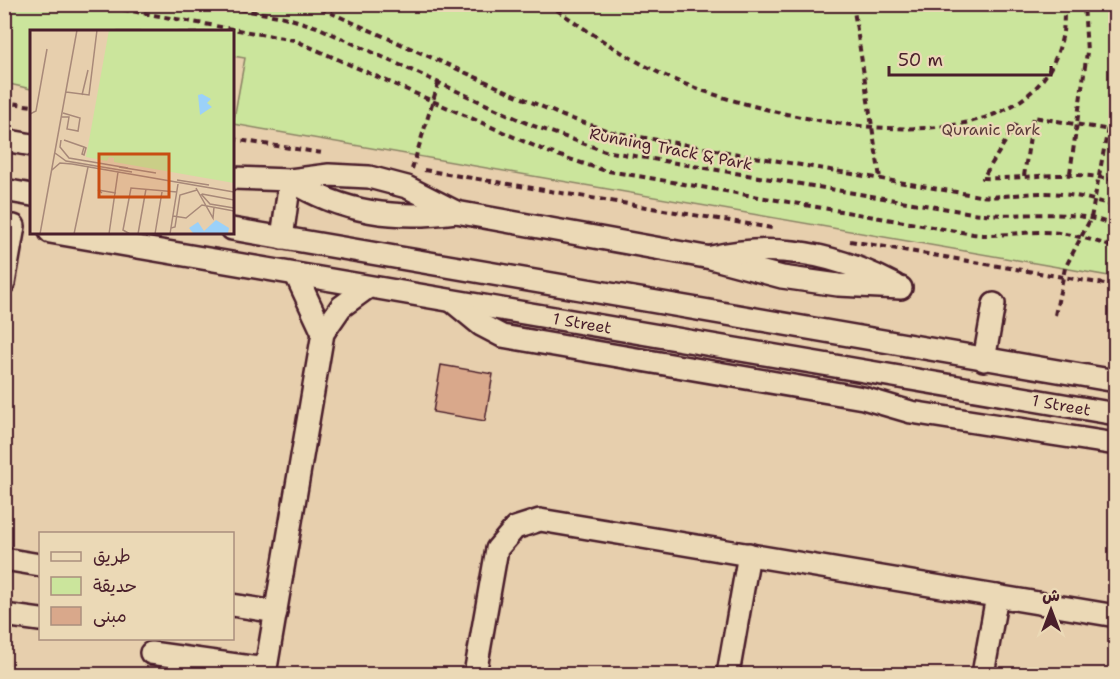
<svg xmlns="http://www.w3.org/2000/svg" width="1120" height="679" viewBox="0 0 1120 679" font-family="'Shantell Sans','Playpen Sans Arabic',sans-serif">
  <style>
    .green { fill: #cbe59c; stroke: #8a8264; stroke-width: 1.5 }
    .building { fill: #d9a88b; stroke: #4a1f2b; stroke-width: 1.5 }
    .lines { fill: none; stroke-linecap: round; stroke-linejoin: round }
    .minor-casing { stroke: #4a1f2b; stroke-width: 26 }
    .path { stroke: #4a1f2b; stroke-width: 4; stroke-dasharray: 6 4.5; stroke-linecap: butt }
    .minor { stroke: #ebd9b6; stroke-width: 21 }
    .labels { text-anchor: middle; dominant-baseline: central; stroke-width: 4.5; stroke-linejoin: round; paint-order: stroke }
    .park-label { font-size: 16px; fill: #5d3d3c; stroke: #ebd9b6 }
    .street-label { font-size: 16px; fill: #4a1f2b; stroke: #ebd9b6 }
    .inset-road { fill: none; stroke: #a88979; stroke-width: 1.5 }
    .view { fill: #c84d12; fill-opacity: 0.15; stroke: #c84d12; stroke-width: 3 }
    .inset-edge { fill: none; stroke: #4a1f2b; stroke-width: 3 }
  </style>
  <rect width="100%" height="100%" fill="#e7cfad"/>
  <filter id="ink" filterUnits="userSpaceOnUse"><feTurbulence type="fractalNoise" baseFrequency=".0167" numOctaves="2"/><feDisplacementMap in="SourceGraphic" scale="12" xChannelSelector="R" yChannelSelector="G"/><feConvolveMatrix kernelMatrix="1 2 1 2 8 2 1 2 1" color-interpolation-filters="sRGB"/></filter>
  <g filter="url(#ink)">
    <polygon class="green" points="4,5 1115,5 1115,277 233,124 245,58 233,56 232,32 32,32 31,89 5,83"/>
    <polygon class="building" points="441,365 493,374 485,421 433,412"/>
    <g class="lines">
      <g class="minor-casing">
        <g id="minor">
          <polyline points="4,140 32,145"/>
          <polyline points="232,178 290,180 329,175 369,177 407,187 456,212"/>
          <path d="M290,180C342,213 396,220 456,212L711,258L782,277L838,285L901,288"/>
          <polyline points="4,190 32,195"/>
          <polyline points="232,229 1116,381"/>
          <path id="s1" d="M50,232L1116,414"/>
          <polyline points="282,238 290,180"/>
          <path d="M712,257C776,242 837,254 895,285"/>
          <polyline points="296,275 323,333"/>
          <polyline points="4,283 14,226"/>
          <polyline points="453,302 481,325 502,336 863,398 911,412 1116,444"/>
          <polyline points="984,360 994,304"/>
          <polyline points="4,559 40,565"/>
          <polyline points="232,605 276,612"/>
          <polyline points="4,615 40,620"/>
          <polyline points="151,653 266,669"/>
          <polyline points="265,674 323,333 341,307 367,288"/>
          <polyline points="475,674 497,549 515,528 540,520 1116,616"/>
          <polyline points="728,674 749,554"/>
          <polyline points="983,674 997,596"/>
        </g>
      </g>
      <g class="path">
        <path d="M92,4L294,40L548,152L603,170L973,234C997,237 1019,232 1043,232C1067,232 1093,240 1116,248"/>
        <path d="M209,4L284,17L317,27L531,125L605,151L972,213C1021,219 1068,206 1116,226"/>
        <path d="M311,4L563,116L612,132L979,196C1001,198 1023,193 1045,193C1068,193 1094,199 1116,207"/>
        <path d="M548,4C594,35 638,67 690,86C783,121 1037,182 1063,32C1064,23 1064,13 1064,4"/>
        <polyline points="853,4 880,178"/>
        <polyline points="4,102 32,106"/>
        <path d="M1016,124L983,178C1028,180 1071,168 1116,181"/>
        <polyline points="232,139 322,153"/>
        <polyline points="412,169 439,81"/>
        <polyline points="424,170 772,228"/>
        <polyline points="1070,173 1087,52 1084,4"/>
        <polyline points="1024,176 1033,117 1116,131"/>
        <polyline points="850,241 1116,286"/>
        <polyline points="1055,315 1065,268 1091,218 1116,86"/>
      </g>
      <use href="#minor" class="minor"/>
    </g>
  </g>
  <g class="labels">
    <g class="park-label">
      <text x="991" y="129">Quranic Park</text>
    </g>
    <g class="street-label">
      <text transform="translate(671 149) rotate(11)">Running Track &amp; Park</text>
      <text stroke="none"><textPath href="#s1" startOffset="540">1 Street</textPath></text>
      <text stroke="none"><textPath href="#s1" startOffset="1026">1 Street</textPath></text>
    </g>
  </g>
  <g transform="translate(30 30)">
    <rect width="204" height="204" fill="#e7cfad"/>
    <path d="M79,0L204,2V153L84,132V128L79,127L77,131L56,127Z" fill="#cbe59c"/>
    <path d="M172,64L181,69L177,73L182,77L170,85L168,65ZM186,190L199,198L198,203L164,204L159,198L168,192L174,201Z" fill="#9bd1f9"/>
    <path class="inset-road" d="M36,62L59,65L67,0M52,65L58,40M0,84L6,81L17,19M32,87H39L37,99L48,101L50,88L33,83M31,110L30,117L39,128L98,138M34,110L54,117M54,117L56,118L54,125L52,124ZM25,123L36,131L102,142M89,137L126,143M22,140L30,133L42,134L204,162M147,150L179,155M166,158L183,188L184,177M72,163L68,160L86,163M171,164L180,174L204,178M172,164L204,170M143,186L156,188L172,175L204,181M141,198L145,197L150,165L167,160M10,204L47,0M44,204L58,137M79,204L88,142M100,204L93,200L101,158L147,162M108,204L116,159M125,204L132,162M140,204L148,154"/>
    <path class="view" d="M69,124H139V167H69Z"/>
    <rect width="204" height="204" class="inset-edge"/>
  </g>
  <rect width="1120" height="679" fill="none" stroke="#ebd9b6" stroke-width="24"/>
  <rect x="12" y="12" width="1096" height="655" fill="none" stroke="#4a1f2b" stroke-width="2" filter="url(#ink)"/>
  <rect x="39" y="532" width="195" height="108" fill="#ebd9b6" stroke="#ab8f7e" stroke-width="1.5"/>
  <rect x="51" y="552" width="30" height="9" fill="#ebd9b6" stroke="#ab8f7e" stroke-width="1.5"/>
  <text x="93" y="562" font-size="18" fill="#4a1f2b">طريق</text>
  <rect x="51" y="577" width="30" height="18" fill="#cbe59c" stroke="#ab8f7e" stroke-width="1.5"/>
  <text x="93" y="592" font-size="18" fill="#4a1f2b">حديقة</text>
  <rect x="51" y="607" width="30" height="18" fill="#d9a88b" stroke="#ab8f7e" stroke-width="1.5"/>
  <text x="93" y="622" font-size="18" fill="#4a1f2b">مبنى</text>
  <g transform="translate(1051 610)" stroke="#ebd9b6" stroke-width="4.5" paint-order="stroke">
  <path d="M0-4.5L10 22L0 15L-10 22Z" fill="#4a1f2b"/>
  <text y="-9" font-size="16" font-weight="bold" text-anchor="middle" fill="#4a1f2b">ش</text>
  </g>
  <path d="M889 66v9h162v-9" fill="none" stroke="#4a1f2b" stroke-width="3"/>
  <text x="898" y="66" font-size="18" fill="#4a1f2b" stroke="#ebd9b6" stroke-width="4.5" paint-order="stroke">50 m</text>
</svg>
